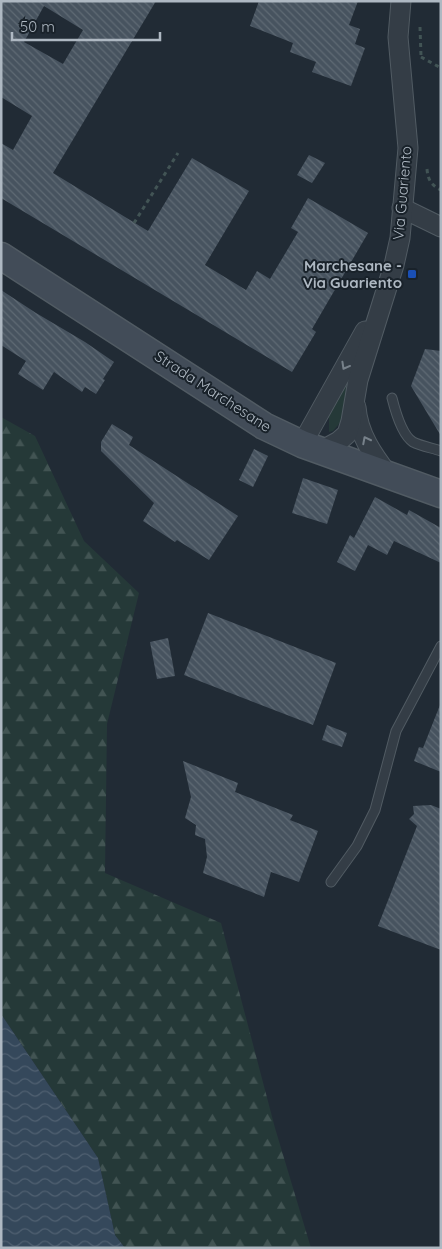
<svg xmlns="http://www.w3.org/2000/svg" width="442" height="1249" viewBox="0 0 442 1249" font-family="Quicksand,sans-serif">
  <style>
    .grass { fill: #253938 }
    .forest { fill: url(#forest-firs) }
    .water { fill: url(#water-waves) }
    .building { fill: url(#building-back-hatch); fill-rule: evenodd }
    .lines { fill: none; stroke-linecap: round; stroke-linejoin: round }
    .lane-casing { stroke: #515b63; stroke-width: 11 }
    .street-casing { stroke: #515b63; stroke-width: 21 }
    .secondary-casing { stroke: #515b63; stroke-width: 29 }
    .path { stroke: #425455; stroke-width: 3; stroke-dasharray: 4 4; stroke-linecap: butt }
    .lane { stroke: #343d46; stroke-width: 9 }
    .street { stroke: #343d46; stroke-width: 19 }
    .secondary { stroke: #424c58; stroke-width: 26 }
    .oneway { stroke: #77818a }
    .transit-dot { fill: #1a4fb4; stroke: #19222a; stroke-width: 2 }
    .labels { text-anchor: middle; dominant-baseline: central; stroke-width: 4; stroke-linejoin: round; paint-order: stroke }
    .street-label { font-size: 15px; fill: #aeb8c2; stroke: #19222a }
    .poi-label { font-size: 15px; font-weight: bold; fill: #aeb8c2; stroke: #19222a; text-anchor: end }
  </style>
  <defs>
    <pattern id="forest-firs" width="22" height="20" patternUnits="userSpaceOnUse" patternTransform="scale(1.25)"><rect width="22" height="20" fill="#253938"/><path d="M5 1l3.5 6h-7zM16 11l3.5 6h-7z" fill="#425453"/></pattern>
    <pattern id="water-waves" width="16" height="10" patternUnits="userSpaceOnUse" patternTransform="scale(1.25)"><rect width="16" height="10" fill="#35485b"/><path d="M0 5q4-4 8 0t8 0" fill="none" stroke="#506071"/></pattern>
    <pattern id="building-back-hatch" width="6" height="6" patternUnits="userSpaceOnUse" patternTransform="scale(1.25)"><rect width="6" height="6" fill="#47535f"/><path d="M-1 5l2 2M0 0l6 6M5-1l2 2" fill="none" stroke="#5f6a74"/></pattern>
  </defs>
  <rect width="100%" height="100%" fill="#212b35"/>
  <polygon class="grass" points="348,379 343,419 333,431 329,432 329,413"/>
  <polygon class="forest" points="1,417 35,436 84,541 139,593 107,724 105,873 221,923 275,1128 311,1248 125,1248 115,1235 98,1158 1,1014"/>
  <polygon class="water" points="1,1014 98,1158 115,1235 125,1248 1,1248"/>
  <g class="building">
    <path d="M1,1H156L53,173L148,231L192,158L249,191L205,265L246,290L257,271L270,279L298,232L291,228L308,198L368,233L312,329L316,332L292,372L1,198V143L13,150L32,116L1,97ZM44,6L83,30L63,64L24,42Z"/>
    <polygon points="259,1 358,1 349,25 360,29 355,44 365,48 351,86 312,72 316,62 290,52 293,43 250,26"/>
    <polygon points="309,155 325,163 312,183 297,175"/>
    <polygon points="1,290 36,313 85,342 114,362 103,379 105,380 96,394 85,387 82,392 54,372 43,390 18,374 26,361 1,345"/>
    <polygon points="425,349 441,351 441,436 411,386"/>
    <polygon points="112,424 133,437 129,445 238,516 209,560 177,540 175,542 143,521 154,503 101,451 101,442"/>
    <polygon points="254,449 268,456 253,487 239,480"/>
    <polygon points="303,478 338,490 327,524 292,513"/>
    <polygon points="375,497 407,515 409,510 441,528 441,563 394,541 387,555 368,545 355,571 337,562 350,535 354,538"/>
    <polygon points="208,613 336,663 313,725 184,675"/>
    <polygon points="168,638 175,676 157,679 150,642"/>
    <polygon points="440,705 441,705 441,772 414,761 419,747 423,748"/>
    <polygon points="327,725 347,733 342,747 322,740"/>
    <polygon points="183,761 238,783 235,792 293,815 290,820 318,831 299,882 271,872 264,897 203,873 207,857 205,839 195,835 196,825 185,818 191,797"/>
    <polygon points="431,805 441,809 441,950 378,926 417,826 409,819 414,814 413,806"/>
  </g>
  <g class="lines">
    <g class="lane-casing">
      <g id="lane">
        <path d="M392,398C395,410 402,435 413,442C421,446 432,448 441,451"/>
        <polyline points="331,882 357,846 375,810 396,731 441,646"/>
      </g>
    </g>
    <g class="street-casing">
      <g id="street">
        <polyline points="402,208 441,227"/>
        <path d="M356,407C358,434 373,455 389,476"/>
        <polyline points="302,444 365,331"/>
        <polyline points="317,449 328,447 339,441 347,434 351,421 358,380 394,265 400,238 408,148 398,37 401,1"/>
      </g>
    </g>
    <g class="secondary-casing">
      <polyline id="secondary" points="1,256 264,426 302,444 441,494"/>
    </g>
    <g class="path">
      <polyline points="420,27 421,56"/>
      <polyline points="421,57 441,68"/>
      <path d="M427,169C428,180 431,185 441,190"/>
      <polyline points="134,223 178,153"/>
    </g>
    <use href="#lane" class="lane"/>
    <use href="#street" class="street"/>
    <use href="#secondary" class="secondary"/>
  </g>
  <defs><path id="oneway-chevron" d="M-2-3.5L2.5 0L-2 3.5" fill="none" stroke-width="1.6" stroke-linecap="round" stroke-linejoin="round" transform="scale(1.25)"/></defs>
  <g class="oneway">
    <use href="#oneway-chevron" transform="translate(345 366) rotate(119)"/>
    <use href="#oneway-chevron" transform="translate(366 440) rotate(-117)"/>
  </g>
  <rect class="transit-dot" x="407" y="269" width="10" height="10" rx="2.5"/>
  <g class="labels">
    <g class="street-label">
      <text transform="translate(402 193) rotate(-85)">Via Guariento</text>
      <text transform="translate(213 391) rotate(33)">Strada Marchesane</text>
    </g>
    <g class="poi-label">
      <text x="402" y="265">Marchesane -<tspan x="402" dy="17">Via Guariento</tspan></text>
    </g>
  </g>
  <rect width="442" height="1249" fill="none" stroke="#aeb8c2" stroke-width="5"/>
  <path d="M12 32v8h148v-8" fill="none" stroke="#aeb8c2" stroke-width="2.5"/>
  <text x="20" y="32" font-size="15" fill="#aeb8c2" stroke="#19222a" stroke-width="4" paint-order="stroke">50 m</text>
</svg>
